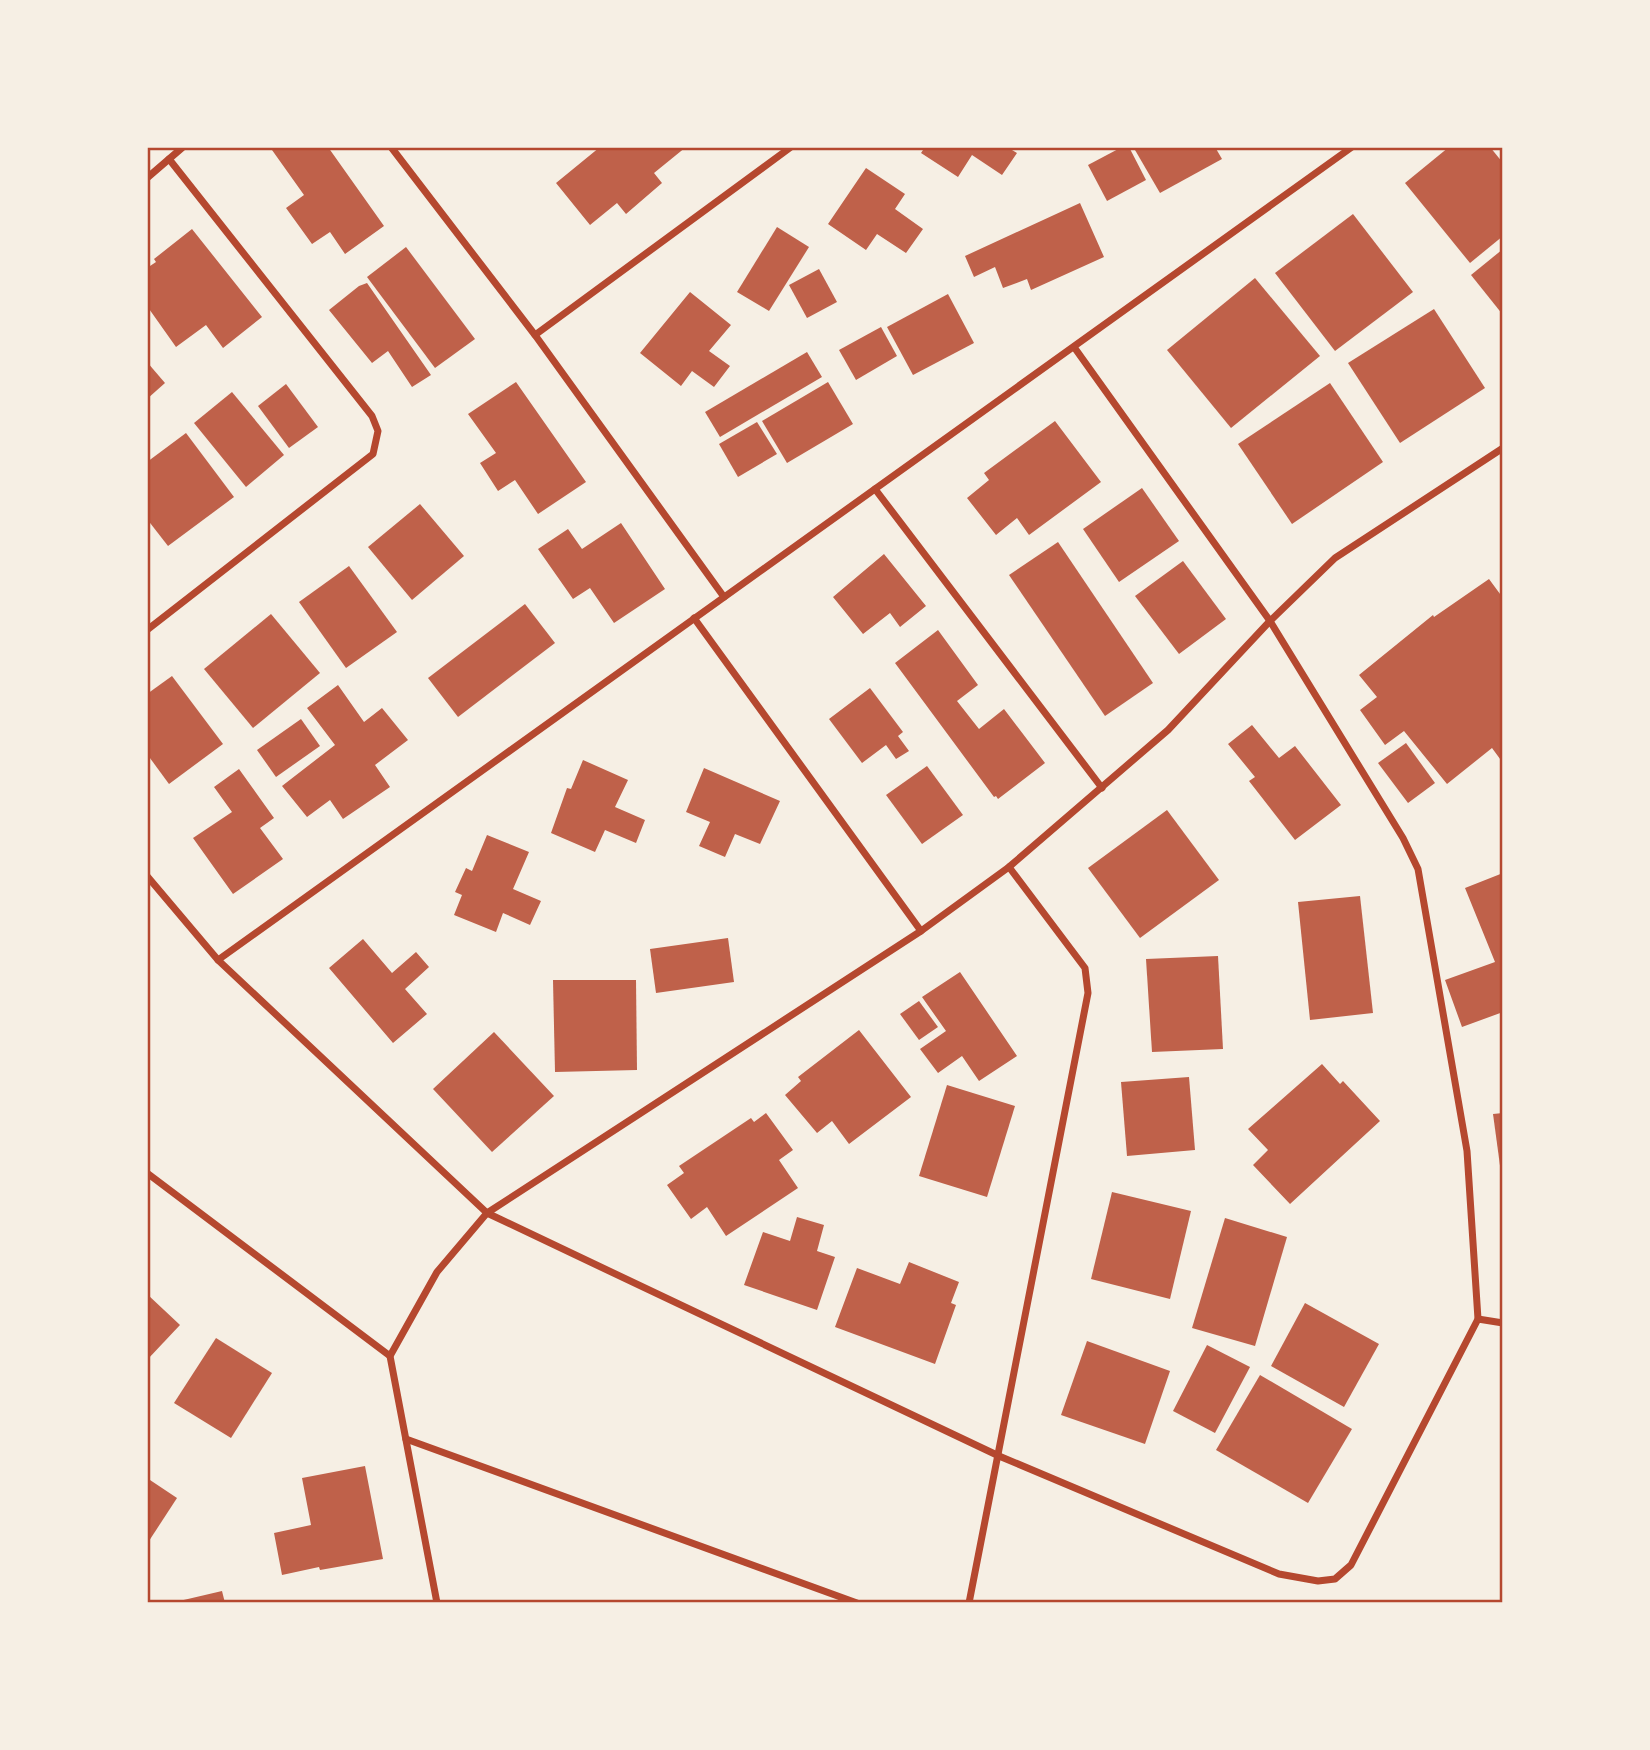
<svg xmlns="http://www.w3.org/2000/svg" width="1650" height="1750" viewBox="0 0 1650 1750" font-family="Helvetica,sans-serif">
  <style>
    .building { fill: #bf614a }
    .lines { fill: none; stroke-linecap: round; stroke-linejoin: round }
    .minor { stroke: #b5482f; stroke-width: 7 }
    .neatline { fill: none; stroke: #b5482f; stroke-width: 2.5 }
  </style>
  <rect width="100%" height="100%" fill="#f6efe4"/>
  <g class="building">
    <polygon points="276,147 328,147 384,226 345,254 330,232 312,244 286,208 304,195 272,150"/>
    <polygon points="600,147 686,147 654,173 662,183 626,214 617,203 590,225 556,183"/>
    <polygon points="925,147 1007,147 1017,153 1002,175 972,155 958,177 921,153"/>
    <polygon points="1122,147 1129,147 1146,180 1107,201 1088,165"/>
    <polygon points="1142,147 1215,147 1222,159 1160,193 1135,150"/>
    <polygon points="1449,147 1490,147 1503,163 1503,236 1470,263 1405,183"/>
    <polygon points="866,168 905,194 895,209 923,229 906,253 877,234 866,250 828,224"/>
    <polygon points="1080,203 1104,257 1031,290 1027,279 1003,288 995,267 974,277 965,256"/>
    <polygon points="1353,214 1413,292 1335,351 1275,273"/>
    <polygon points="777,227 809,247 769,311 737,292"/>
    <polygon points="192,229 262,317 223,348 206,325 176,347 147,306 147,268 156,262 154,259"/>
    <polygon points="406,247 475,339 435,368 367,277"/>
    <polygon points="1503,249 1503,315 1471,275"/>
    <polygon points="819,269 837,302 807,318 789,285"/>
    <polygon points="1255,278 1320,356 1231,428 1167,350"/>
    <polygon points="367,283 431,375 412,387 388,351 372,363 329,310 359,286"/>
    <polygon points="690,292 731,325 709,351 730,366 714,387 692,371 681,386 640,353"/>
    <polygon points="948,294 974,343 913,375 887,327"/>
    <polygon points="1434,309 1485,388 1400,443 1348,363"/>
    <polygon points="881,327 897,356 856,380 839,350"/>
    <polygon points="807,352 822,377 720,437 705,412"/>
    <polygon points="147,362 165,383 147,399"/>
    <polygon points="516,382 586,482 538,514 515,480 498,491 480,463 496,453 468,414"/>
    <polygon points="828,382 853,424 787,463 762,421"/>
    <polygon points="1330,383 1383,462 1292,524 1238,444"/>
    <polygon points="286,384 318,427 289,448 258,406"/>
    <polygon points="232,392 284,455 246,487 194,423"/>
    <polygon points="1055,421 1101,482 1029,535 1017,518 996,535 967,498 989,480 984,473"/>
    <polygon points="757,422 777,454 738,477 719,444"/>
    <polygon points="186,433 234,497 168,546 147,519 147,462"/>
    <polygon points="1142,488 1179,541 1119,582 1083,529"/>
    <polygon points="420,504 464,556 412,600 368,547"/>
    <polygon points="621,523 665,589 614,623 590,588 573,599 538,549 568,529 582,549"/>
    <polygon points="1058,542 1153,683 1105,716 1009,575"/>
    <polygon points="884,554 926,606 900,627 890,613 863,634 833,597"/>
    <polygon points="1183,561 1226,619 1179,654 1135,596"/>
    <polygon points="349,566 397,632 346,668 299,602"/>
    <polygon points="1489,579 1503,598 1503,763 1492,748 1447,784 1404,731 1385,745 1360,710 1377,697 1359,675 1433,615 1434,617"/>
    <polygon points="525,604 555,643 458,717 428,678"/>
    <polygon points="271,614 320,673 253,728 204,669"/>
    <polygon points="938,630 978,685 957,701 979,729 1004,709 1045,763 998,799 996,796 994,797 895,663"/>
    <polygon points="172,676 223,744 169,784 147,754 147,694"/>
    <polygon points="338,685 364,722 382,708 408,740 375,765 390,787 343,819 330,800 307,817 282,786 335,745 307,708"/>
    <polygon points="870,688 903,732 898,736 909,751 896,759 886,745 862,763 829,719"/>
    <polygon points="301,719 320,746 276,777 257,750"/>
    <polygon points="1252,725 1279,758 1295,746 1341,805 1295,840 1249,781 1255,777 1228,744"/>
    <polygon points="1406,743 1435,783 1408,803 1378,763"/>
    <polygon points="583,760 628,780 615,807 645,820 636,843 605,830 595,852 551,833 567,788 571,789"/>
    <polygon points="927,766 963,815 922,844 886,795"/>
    <polygon points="704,768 780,801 760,844 735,834 725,857 699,846 710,822 686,812"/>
    <polygon points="239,769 274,818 260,828 283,859 233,894 193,838 232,812 214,787"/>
    <polygon points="1167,810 1219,880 1140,938 1088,868"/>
    <polygon points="487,835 529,852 513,889 541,901 530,925 503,913 496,932 454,915 462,895 455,892 466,868 472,871"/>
    <polygon points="1503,873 1503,1012 1462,1027 1445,980 1495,962 1465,888"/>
    <polygon points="1360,896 1373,1013 1310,1020 1298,902"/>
    <polygon points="728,938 734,982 656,993 650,949"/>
    <polygon points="363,939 392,973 416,952 429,967 405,989 427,1014 393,1043 329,968"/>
    <polygon points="1218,956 1223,1049 1152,1052 1146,959"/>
    <polygon points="960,972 1017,1056 979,1081 962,1056 938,1073 920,1049 946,1031 922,997"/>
    <polygon points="553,980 636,980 637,1070 555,1072"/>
    <polygon points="919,1001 938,1027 919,1040 900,1014"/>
    <polygon points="859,1030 911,1097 849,1144 832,1121 817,1133 785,1095 801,1081 798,1077"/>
    <polygon points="494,1032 554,1096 492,1152 433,1089"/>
    <polygon points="1322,1064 1340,1084 1343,1081 1380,1121 1290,1204 1253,1165 1268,1150 1248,1129"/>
    <polygon points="1189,1077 1195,1150 1127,1156 1121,1082"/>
    <polygon points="947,1085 1015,1106 987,1197 919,1176"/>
    <polygon points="766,1113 793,1150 779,1160 798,1188 726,1236 707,1207 691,1219 667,1185 684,1173 679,1166 751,1118 754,1122"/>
    <polygon points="1503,1113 1503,1173 1501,1173 1493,1114"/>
    <polygon points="1112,1192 1191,1211 1170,1299 1091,1279"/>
    <polygon points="797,1217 824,1225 817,1251 835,1257 817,1310 744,1285 763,1232 790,1241"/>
    <polygon points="1225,1218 1287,1237 1255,1346 1192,1328"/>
    <polygon points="909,1262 959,1282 951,1303 956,1305 935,1364 835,1327 857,1268 900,1284"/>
    <polygon points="147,1294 180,1325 147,1360"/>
    <polygon points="1305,1303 1379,1344 1344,1407 1271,1366"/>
    <polygon points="216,1338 272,1373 231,1438 174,1403"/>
    <polygon points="1087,1341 1170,1371 1145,1444 1061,1415"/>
    <polygon points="1207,1345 1250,1367 1215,1433 1173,1411"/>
    <polygon points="1260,1375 1352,1429 1308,1503 1216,1450"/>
    <polygon points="365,1466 383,1559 320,1570 319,1567 282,1575 274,1533 311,1525 302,1478"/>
    <polygon points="147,1478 177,1498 147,1544"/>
    <polygon points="222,1591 225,1603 175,1603 175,1602"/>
  </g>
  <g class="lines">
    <g class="minor">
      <polyline points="391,147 535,335 724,597"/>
      <polyline points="147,178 183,147"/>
      <polyline points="535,335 791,147"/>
      <polyline points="875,489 1102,788"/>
      <polyline points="694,618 921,931"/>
      <polyline points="147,630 373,454 378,431 372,416 169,159"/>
      <polyline points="147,876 218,960 487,1213 999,1456 1279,1574 1318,1581 1335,1579 1351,1565 1478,1319 1467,1151 1418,869 1403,838 1270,621 1074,347"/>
      <polyline points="218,960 1352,147"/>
      <polyline points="147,1173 390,1356"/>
      <polyline points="1478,1319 1503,1323"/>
      <polyline points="406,1439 857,1603"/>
      <polyline points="437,1603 390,1356 437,1272 487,1213 921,931 1009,867 1168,730 1270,621 1335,558 1503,448"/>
      <polyline points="969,1603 1088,993 1085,968 1009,867"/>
    </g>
  </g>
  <rect width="1650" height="1750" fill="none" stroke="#f6efe4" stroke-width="298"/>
  <rect x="149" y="149" width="1352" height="1452" class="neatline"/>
</svg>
